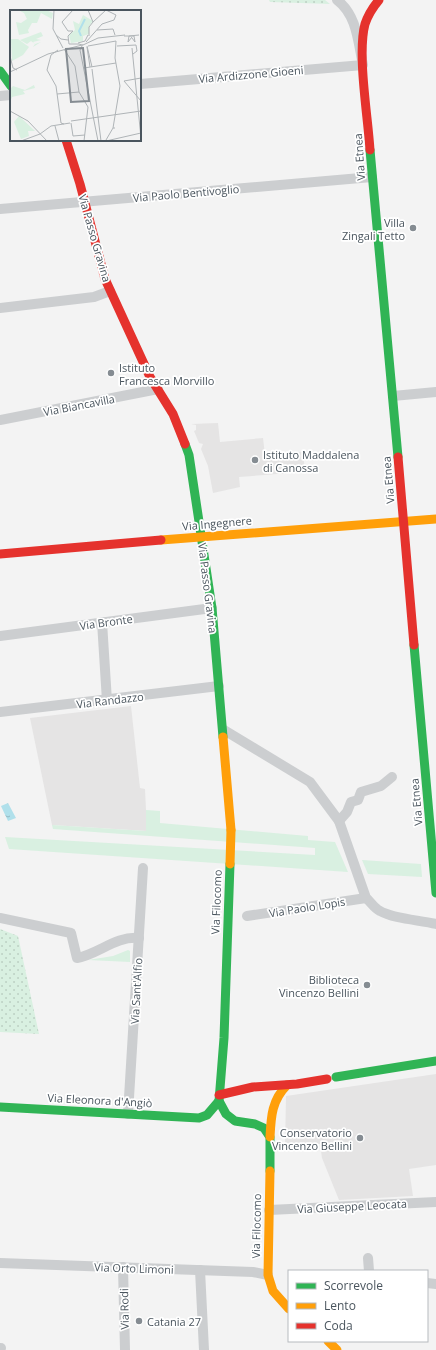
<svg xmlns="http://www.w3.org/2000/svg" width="436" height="1350" viewBox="0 0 436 1350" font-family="'Open Sans',sans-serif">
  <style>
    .education { fill: #e5e4e4 }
    .grass { fill: #d9f0e1 }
    .park { fill: url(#park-dots) }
    .water { fill: url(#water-ripples) }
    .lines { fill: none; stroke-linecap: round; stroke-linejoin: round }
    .street { stroke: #ccced0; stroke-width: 10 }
    .fast { stroke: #30b455; stroke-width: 9 }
    .slow { stroke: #ff9f0a; stroke-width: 9 }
    .jam { stroke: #e5322d; stroke-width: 9 }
    .slow-bridge { stroke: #ff9f0a; stroke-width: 9 }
    .poi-dot { fill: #858c92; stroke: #fff; stroke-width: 1.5 }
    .labels { text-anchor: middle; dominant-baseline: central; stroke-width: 3.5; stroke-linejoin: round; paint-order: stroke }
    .street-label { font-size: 11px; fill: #4a555e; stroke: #fff }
    .poi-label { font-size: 11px; fill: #4a555e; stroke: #fff; text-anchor: end }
    .inset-river { fill: none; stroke: #b0e0eb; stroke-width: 2 }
    .inset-road { fill: none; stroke: #afb4b7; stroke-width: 1 }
    .view { fill: #858c92; fill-opacity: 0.15; stroke: #858c92; stroke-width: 2 }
    .inset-edge { fill: none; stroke: #4a555e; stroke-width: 2 }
  </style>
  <defs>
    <pattern id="park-dots" width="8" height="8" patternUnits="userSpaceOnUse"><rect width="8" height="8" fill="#d9f0e1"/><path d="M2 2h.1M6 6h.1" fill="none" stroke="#bcd0c3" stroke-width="1.8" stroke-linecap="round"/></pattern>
    <pattern id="water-ripples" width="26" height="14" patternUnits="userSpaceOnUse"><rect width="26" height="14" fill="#b0e0eb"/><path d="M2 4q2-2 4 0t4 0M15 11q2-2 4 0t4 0" fill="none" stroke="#91b8c2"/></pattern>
  </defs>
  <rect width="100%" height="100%" fill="#f3f3f3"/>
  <g class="education">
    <polygon points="218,423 220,442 263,438 265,455 303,452 305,472 239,477 240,487 213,493 208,466 201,449 203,444 199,443 194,431 196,430 196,425 191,424"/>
    <polygon points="131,706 140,788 145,789 147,831 52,825 30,718"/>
    <polygon points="436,1074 436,1165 409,1169 413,1196 339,1200 322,1158 320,1144 314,1144 303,1151 296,1148 285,1147 286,1096"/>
  </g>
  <g class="grass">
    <polygon points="146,810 160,811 160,823 308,836 308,840 335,842 348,872 9,849 5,837 315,855 315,848 53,829 52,825 146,831"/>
    <polygon points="362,860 421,864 422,877 368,874"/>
    <polygon points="128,950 130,951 130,962 88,960 113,956"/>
  </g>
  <g class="park">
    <polygon points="269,0 325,0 330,4 270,2"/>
    <polygon points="0,929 18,936 39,1034 0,1032"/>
  </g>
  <polygon class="water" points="8,803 16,818 8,821 1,806"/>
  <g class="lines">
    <g class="street">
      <path d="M140,84L363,65C358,42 357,15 337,0"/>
      <polyline points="0,96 11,95"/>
      <polyline points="0,209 372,177"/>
      <polyline points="0,308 94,297 110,291"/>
      <polyline points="393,396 436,392"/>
      <polyline points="0,420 158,389"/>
      <polyline points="102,622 107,701"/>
      <polyline points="0,636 212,608"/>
      <polyline points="0,712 219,686"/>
      <path d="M224,730L310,782L339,821L366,898C371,902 374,908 380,911C394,919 420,920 436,924"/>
      <polyline points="339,821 347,812 351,802 358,800 361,792 381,786 392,777"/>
      <polyline points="247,916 366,898"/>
      <path d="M0,918L71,933L77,958C99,954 115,936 139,938"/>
      <polyline points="128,1114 143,868"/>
      <polyline points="269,1210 436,1202"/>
      <polyline points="368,1258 369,1271"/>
      <polyline points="0,1263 253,1272 268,1275"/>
      <polyline points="123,1267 125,1350"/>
      <polyline points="200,1270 204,1350"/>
      <polyline points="427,1283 436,1284"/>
      <polyline points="0,1348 1,1348"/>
    </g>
    <g class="fast">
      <polyline points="0,71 11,86"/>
      <polyline points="370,150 398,457"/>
      <polyline points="185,444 189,455 212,608 223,737"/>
      <polyline points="414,645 436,893"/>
      <polyline points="230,864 224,1038 219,1101 226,1114 235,1121 255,1124 264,1128 270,1137 270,1171"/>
      <polyline points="336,1077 436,1061"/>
      <polyline points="0,1107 199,1118 207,1115 219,1101"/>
    </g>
    <g class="slow">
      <polyline points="161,540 436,519"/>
      <polyline points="223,737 231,830"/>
      <path d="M270,1137C271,1116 272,1100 287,1085"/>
      <polyline points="270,1171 268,1275 273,1291 289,1309"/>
      <polyline points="328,1341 337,1350"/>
    </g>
    <g class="jam">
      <polyline points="66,140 80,184 105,279 150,377 173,414 185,444"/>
      <path d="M370,150C368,117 357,54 365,24C368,15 373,7 379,0"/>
      <polyline points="398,457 414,645"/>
      <polyline points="0,554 161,540"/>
      <polyline points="219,1095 253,1087 297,1084 327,1079"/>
    </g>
    <polyline class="slow-bridge" points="230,864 231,830"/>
  </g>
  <g class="poi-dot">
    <circle cx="413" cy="228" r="4"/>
    <circle cx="111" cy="373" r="4"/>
    <circle cx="255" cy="460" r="4"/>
    <circle cx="367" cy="985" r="4"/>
    <circle cx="360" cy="1138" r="4"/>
    <circle cx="139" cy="1321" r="4"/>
  </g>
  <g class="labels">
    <g class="street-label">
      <text transform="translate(251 74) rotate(-5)">Via Ardizzone Gioeni</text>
      <text transform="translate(359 157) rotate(-94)">Via Etnea</text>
      <text transform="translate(186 193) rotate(-5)">Via Paolo Bentivoglio</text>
      <text transform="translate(95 238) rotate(74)">Via Passo Gravina</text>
      <text transform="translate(79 405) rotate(-11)">Via Biancavilla</text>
      <text transform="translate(388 480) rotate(-95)">Via Etnea</text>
      <text transform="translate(217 523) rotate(-5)">Via Ingegnere</text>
      <text transform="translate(208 588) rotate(83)">Via Passo Gravina</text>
      <text transform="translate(106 622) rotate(-8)">Via Bronte</text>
      <text transform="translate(110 700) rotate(-7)">Via Randazzo</text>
      <text transform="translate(416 802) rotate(-95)">Via Etnea</text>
      <text transform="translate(216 902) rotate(-88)">Via Filocomo</text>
      <text transform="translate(307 907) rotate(-9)">Via Paolo Lopis</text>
      <text transform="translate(136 991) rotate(-87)">Via Sant'Alfio</text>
      <text transform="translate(100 1100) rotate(3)">Via Eleonora d'Angiò</text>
      <text transform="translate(352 1206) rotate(-3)">Via Giuseppe Leocata</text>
      <text transform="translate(256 1226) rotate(-89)">Via Filocomo</text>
      <text transform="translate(134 1268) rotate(2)">Via Orto Limoni</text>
      <text transform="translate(124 1309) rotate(-91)">Via Rodi</text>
    </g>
    <g class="poi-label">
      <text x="405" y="222">Villa<tspan x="405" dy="13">Zingali Tetto</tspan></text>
      <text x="119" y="367" text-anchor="start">Istituto<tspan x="119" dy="13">Francesca Morvillo</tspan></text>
      <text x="263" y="454" text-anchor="start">Istituto Maddalena<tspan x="263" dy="13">di Canossa</tspan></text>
      <text x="359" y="979">Biblioteca<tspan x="359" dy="13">Vincenzo Bellini</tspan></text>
      <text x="352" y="1132">Conservatorio<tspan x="352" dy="13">Vincenzo Bellini</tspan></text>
      <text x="147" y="1321" text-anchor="start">Catania 27</text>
    </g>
  </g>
  <g transform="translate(10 10)">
    <rect width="131" height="131" fill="#f3f3f3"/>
    <path d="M8,0H36L43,3L42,9L31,3L27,13H22L18,20L19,23L9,25L6,12L11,13L17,9L14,3ZM31,22L33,26L26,29L31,30L23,32L25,34L31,32L23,37L25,34L21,31L17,34L10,30ZM1,29H8L19,37L13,45L2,51ZM24,75L25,78L13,81L15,84L2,87L0,93V79L3,76L15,80ZM9,106L25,121H18L19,126L11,129L4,112Z" fill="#d9f0e1"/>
    <path d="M73,5L83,11L79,16V24L73,26V31L61,33L59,25L65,20L63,11L69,14Z" fill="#d9f0e1"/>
    <path class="inset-river" d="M71,26L69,21L75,9"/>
    <path class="inset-road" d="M44,0L43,19L53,38M63,0L52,12L58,21H63L58,26L59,34H69M78,0L83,12M83,12L96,0M87,20L103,19L105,25M0,25V40M46,25L51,29L58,30M79,26V17L83,12M114,26H124L125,32L122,28M122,27L118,32L119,26L129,25M76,32L92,14L104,10L106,5L96,0M68,33L75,31L78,25M73,34L70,40L88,131M73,35L88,28L115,25M77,36L82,57M78,36L106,31M107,36L126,35L127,41L123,44M77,37L80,57M122,38L131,128M48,40L41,45L37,60L46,76L51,113L54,114M0,46L3,58L7,60M74,58L106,53M82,59L91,131M0,62L38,44L72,35L69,34M131,68L114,71L131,91M69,82L78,97L74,131M47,84L69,82L65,56L54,39M0,101L18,111L37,131M61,111L131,101M61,113L63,126L75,125M45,116L49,131M105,118H103L110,76L105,48L106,31M96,130L103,118M11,131L30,124L41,116L60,113M96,131L131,123"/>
    <path class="view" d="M73,38L79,91L61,92L56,39Z"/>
    <rect width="131" height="131" class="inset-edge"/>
  </g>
  <rect x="288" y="1270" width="140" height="72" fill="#ffffff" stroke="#b7bbbf"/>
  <rect x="296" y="1283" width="20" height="6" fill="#30b455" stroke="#b7bbbf"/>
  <text x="324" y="1290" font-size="12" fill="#4a555e">Scorrevole</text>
  <rect x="296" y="1303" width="20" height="6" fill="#ff9f0a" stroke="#b7bbbf"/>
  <text x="324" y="1310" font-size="12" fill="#4a555e">Lento</text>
  <rect x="296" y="1323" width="20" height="6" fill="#e5322d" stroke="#b7bbbf"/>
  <text x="324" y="1330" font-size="12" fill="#4a555e">Coda</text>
</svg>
